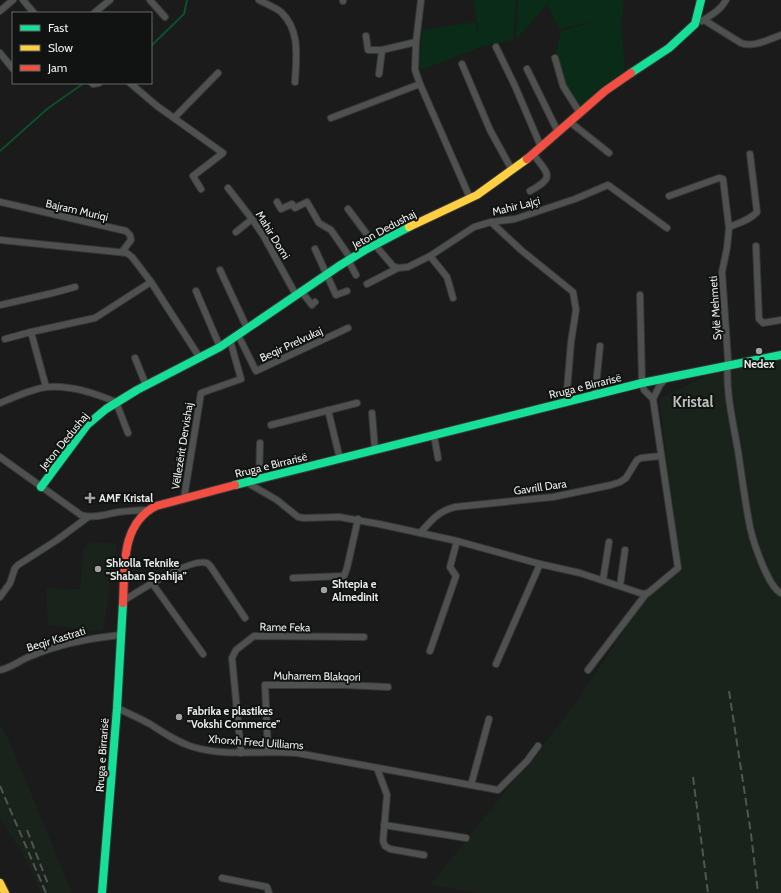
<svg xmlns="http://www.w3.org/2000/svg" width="781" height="893" viewBox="0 0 781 893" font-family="Cabin,sans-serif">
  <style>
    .built { fill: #1a221c }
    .green { fill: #0a2b17 }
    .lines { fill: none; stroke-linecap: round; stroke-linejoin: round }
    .stream { stroke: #0b502a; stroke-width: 2 }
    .street-casing { stroke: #363736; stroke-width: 8 }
    .fast-casing { stroke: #363736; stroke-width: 10 }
    .slow-casing { stroke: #363736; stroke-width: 10 }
    .jam-casing { stroke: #363736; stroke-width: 10 }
    .street { stroke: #4f5150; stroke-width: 6 }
    .fast { stroke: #16e098; stroke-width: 8 }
    .slow { stroke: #ffcf43; stroke-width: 8 }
    .jam { stroke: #f24e42; stroke-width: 8 }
    .rail { stroke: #535453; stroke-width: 2; stroke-dasharray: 8 4; stroke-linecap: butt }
    .poi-dot { fill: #a1a2a1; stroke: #101311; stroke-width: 1.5 }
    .labels { text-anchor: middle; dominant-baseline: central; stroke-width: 4; stroke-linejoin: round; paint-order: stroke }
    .street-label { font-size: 11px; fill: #e9ebe9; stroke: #101311 }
    .poi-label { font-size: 11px; font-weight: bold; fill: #e9ebe9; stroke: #101311; text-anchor: start }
    .district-label { font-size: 15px; font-weight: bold; fill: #bbc0bc; stroke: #101311 }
  </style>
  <rect width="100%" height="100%" fill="#1a1b1a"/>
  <g class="built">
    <polygon points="781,355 781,893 477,893 430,885 570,711 643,602 681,569 659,399 728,365"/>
    <polygon points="91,542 117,543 103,632 48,625 46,588 80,589 83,549"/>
    <polygon points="0,725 10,742 72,893 41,893 26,860 0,818"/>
  </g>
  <g class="green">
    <polygon points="473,0 516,0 513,40 481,47 419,71 422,30 475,22 479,36"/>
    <polygon points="518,0 624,0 623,16 621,17 625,72 597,90 578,110 570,96 555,58 561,31 594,22 559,29 547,4 516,40"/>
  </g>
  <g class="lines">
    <g class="stream">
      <polyline points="151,46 184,14 187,0"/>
      <polyline points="0,151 47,109 84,83"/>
    </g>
    <g class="street-casing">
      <g id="street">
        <polyline points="23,0 34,13"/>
        <polyline points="150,0 165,17"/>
        <path d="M259,0C266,4 275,7 281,12C301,31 296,58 295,82"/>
        <polyline points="343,0 343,1"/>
        <polyline points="0,11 13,0"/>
        <polyline points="94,13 110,0"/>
        <path d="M704,20L741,43C753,48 770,39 781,35"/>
        <path d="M702,21C711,15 721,10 726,0"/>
        <polyline points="366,36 368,50 382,50 416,42"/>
        <polyline points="496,47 515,86 541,147"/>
        <polyline points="0,53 13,69"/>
        <polyline points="555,58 563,86 580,113"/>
        <polyline points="462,64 490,130 512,170"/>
        <polyline points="527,69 558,132"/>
        <polyline points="379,74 382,50"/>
        <polyline points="92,83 93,84 99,83"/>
        <polyline points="130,83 157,106 223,153 193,176 201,189"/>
        <polyline points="420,84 415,70 416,42 421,0"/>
        <polyline points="174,118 218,73"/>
        <polyline points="331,118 420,84 470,198"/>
        <polyline points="570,122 609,153"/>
        <polyline points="228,188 252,219 263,235 296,295"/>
        <path d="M530,191C556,177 548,174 533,154"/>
        <path d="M669,196L719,178L723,179L729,228L727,248L722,272L728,360C725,390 733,422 738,451C742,477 745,502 750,527C753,541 768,587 781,593"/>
        <polyline points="0,202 126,231 130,235 131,240 122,252"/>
        <polyline points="277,202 281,209 292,204 295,208 307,202 319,223 331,230 351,259"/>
        <polyline points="348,209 375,245 393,266 398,268 408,267 430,256 474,227 491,222 515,219 575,199 608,185 667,228"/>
        <polyline points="491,222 521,250 573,292 576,310 571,342 566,403"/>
        <path d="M729,227C739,223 750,220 757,212L750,154"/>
        <polyline points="236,232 252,219"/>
        <polyline points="0,240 127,253 132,257 151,282 200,358"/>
        <polyline points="756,246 759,319 763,323 781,320"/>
        <polyline points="315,249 336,295 347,291"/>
        <polyline points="430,256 447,277 453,298"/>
        <polyline points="348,260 356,275"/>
        <polyline points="220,270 247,328"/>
        <polyline points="367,284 398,268"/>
        <polyline points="196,291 220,347"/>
        <polyline points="301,291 312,305 315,302"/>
        <polyline points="0,305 53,293 75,287"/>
        <polyline points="31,332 95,318 151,282"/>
        <polyline points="238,335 256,371 348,328"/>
        <polyline points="5,339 31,332 46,387"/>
        <polyline points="135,358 146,385"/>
        <polyline points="595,395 600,346"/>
        <polyline points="653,399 660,385 666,378"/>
        <path d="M0,403C15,397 31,389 47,387C71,385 94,393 116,402L128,433"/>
        <polyline points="328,410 340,459"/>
        <polyline points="372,413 375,450"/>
        <polyline points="271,425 357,403"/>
        <polyline points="434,435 438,458"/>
        <path d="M0,457L81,515C94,519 106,514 119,512C129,511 139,510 148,510"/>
        <polyline points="259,479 260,443"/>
        <polyline points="246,482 277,500 298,517 304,518 339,517 379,524 457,541 540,564 580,573 643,594 648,593 678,568 653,399 644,390 642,383 640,295"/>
        <polyline points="184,498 201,393 241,379 230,340"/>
        <path d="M420,533C431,521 438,511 455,507L553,497L611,485L620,482L626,478L637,460L641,458L661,456"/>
        <polyline points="293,578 344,576 347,568 358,519"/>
        <polyline points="603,580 609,542"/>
        <polyline points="152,583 203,654"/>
        <polyline points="620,586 625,550"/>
        <polyline points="0,597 10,583 15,568 18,565 57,540 88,517"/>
        <path d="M123,601C137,592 191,557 207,563C209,564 210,566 211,567L245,618"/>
        <polyline points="430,651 456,576 450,567 457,541"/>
        <polyline points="496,664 540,564"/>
        <path d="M0,670C11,668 20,660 31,656C59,644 90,638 121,635"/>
        <polyline points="588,670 646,594"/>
        <path d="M117,708C128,713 139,718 150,724C164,733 177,742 193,747C227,757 262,750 297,753L498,790L527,761L538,746"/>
        <polyline points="268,752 265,685 345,685 388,687"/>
        <polyline points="241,753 232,658 236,650 254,636 364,637"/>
        <polyline points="377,768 387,795 383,841 385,846 390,849 424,855"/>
        <polyline points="471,785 489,719"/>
        <polyline points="384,825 466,838"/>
        <polyline points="222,878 267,887 269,893"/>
      </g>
    </g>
    <g class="fast-casing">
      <g id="fast">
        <polyline points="631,73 669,48 695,24 701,0"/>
        <polyline points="235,485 642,383 781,355"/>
        <polyline points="41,487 87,425 106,409 137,390 220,347 339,266 365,250 409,227"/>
        <polyline points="102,893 117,708 123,603"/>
      </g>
    </g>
    <g class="slow-casing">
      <g id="slow">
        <polyline points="409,227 477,195 527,159"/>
        <polyline points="0,883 5,893"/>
      </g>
    </g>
    <g class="jam-casing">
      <g id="jam">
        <polyline points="527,159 605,91 631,73"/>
        <path d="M123,603C125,569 120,524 156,506L235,485"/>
      </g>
    </g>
    <use href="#street" class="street"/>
    <use href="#fast" class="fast"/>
    <use href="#slow" class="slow"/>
    <use href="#jam" class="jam"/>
    <g class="rail">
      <polyline points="729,691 751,834 758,893"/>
      <polyline points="693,777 708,893"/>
      <polyline points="0,786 46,893"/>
      <polyline points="27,830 48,884"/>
    </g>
  </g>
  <g class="poi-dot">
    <circle cx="759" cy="351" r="4"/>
    <path d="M88 492h4v4h4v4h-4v4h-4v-4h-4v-4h4z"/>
    <circle cx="98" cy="569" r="4"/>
    <circle cx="324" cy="590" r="4"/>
    <circle cx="179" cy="717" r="4"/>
  </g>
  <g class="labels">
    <g class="street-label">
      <text transform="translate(516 206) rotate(-14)">Mahir Lajçi</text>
      <text transform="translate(77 210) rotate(13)">Bajram Muriqi</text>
      <text transform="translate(384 229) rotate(-28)">Jeton Dedushaj</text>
      <text transform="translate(273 235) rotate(58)">Mahir Domi</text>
      <text transform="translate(715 308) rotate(-94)">Sylë Mehmeti</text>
      <text transform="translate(291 344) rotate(-25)">Beqir Prelvukaj</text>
      <text transform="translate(585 386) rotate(-14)">Rruga e Birrarisë</text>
      <text transform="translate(64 441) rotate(-51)">Jeton Dedushaj</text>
      <text transform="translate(182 446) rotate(-81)">Vëllezërit Dervishaj</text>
      <text transform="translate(271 465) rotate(-14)">Rruga e Birrarisë</text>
      <text transform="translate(540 487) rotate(-8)">Gavrill Dara</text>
      <text transform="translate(285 627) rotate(1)">Rame Feka</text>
      <text transform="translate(56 639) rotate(-17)">Beqir Kastrati</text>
      <text transform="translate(317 676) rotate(1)">Muharrem Blakqori</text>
      <text transform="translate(256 742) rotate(4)">Xhorxh Fred Uilliams</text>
      <text transform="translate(102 755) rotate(-86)">Rruga e Birrarisë</text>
    </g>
    <g class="poi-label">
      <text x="759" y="364" text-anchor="middle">Nedex</text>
      <text x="99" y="498">AMF Kristal</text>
      <text x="106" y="563">Shkolla Teknike<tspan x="106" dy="13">"Shaban Spahija"</tspan></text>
      <text x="332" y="584">Shtepia e<tspan x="332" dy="13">Almedinit</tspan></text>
      <text x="187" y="711">Fabrika e plastikes<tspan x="187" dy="13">"Vokshi Commerce"</tspan></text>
    </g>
    <g class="district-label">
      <text x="693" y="402">Kristal</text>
    </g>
  </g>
  <rect x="12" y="12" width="140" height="72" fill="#101311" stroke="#676967"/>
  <rect x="20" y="25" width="20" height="6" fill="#16e098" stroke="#676967"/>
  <text x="48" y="32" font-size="12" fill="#e9ebe9">Fast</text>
  <rect x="20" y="45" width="20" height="6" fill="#ffcf43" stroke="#676967"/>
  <text x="48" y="52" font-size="12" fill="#e9ebe9">Slow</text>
  <rect x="20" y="65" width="20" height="6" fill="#f24e42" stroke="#676967"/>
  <text x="48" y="72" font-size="12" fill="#e9ebe9">Jam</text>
</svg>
